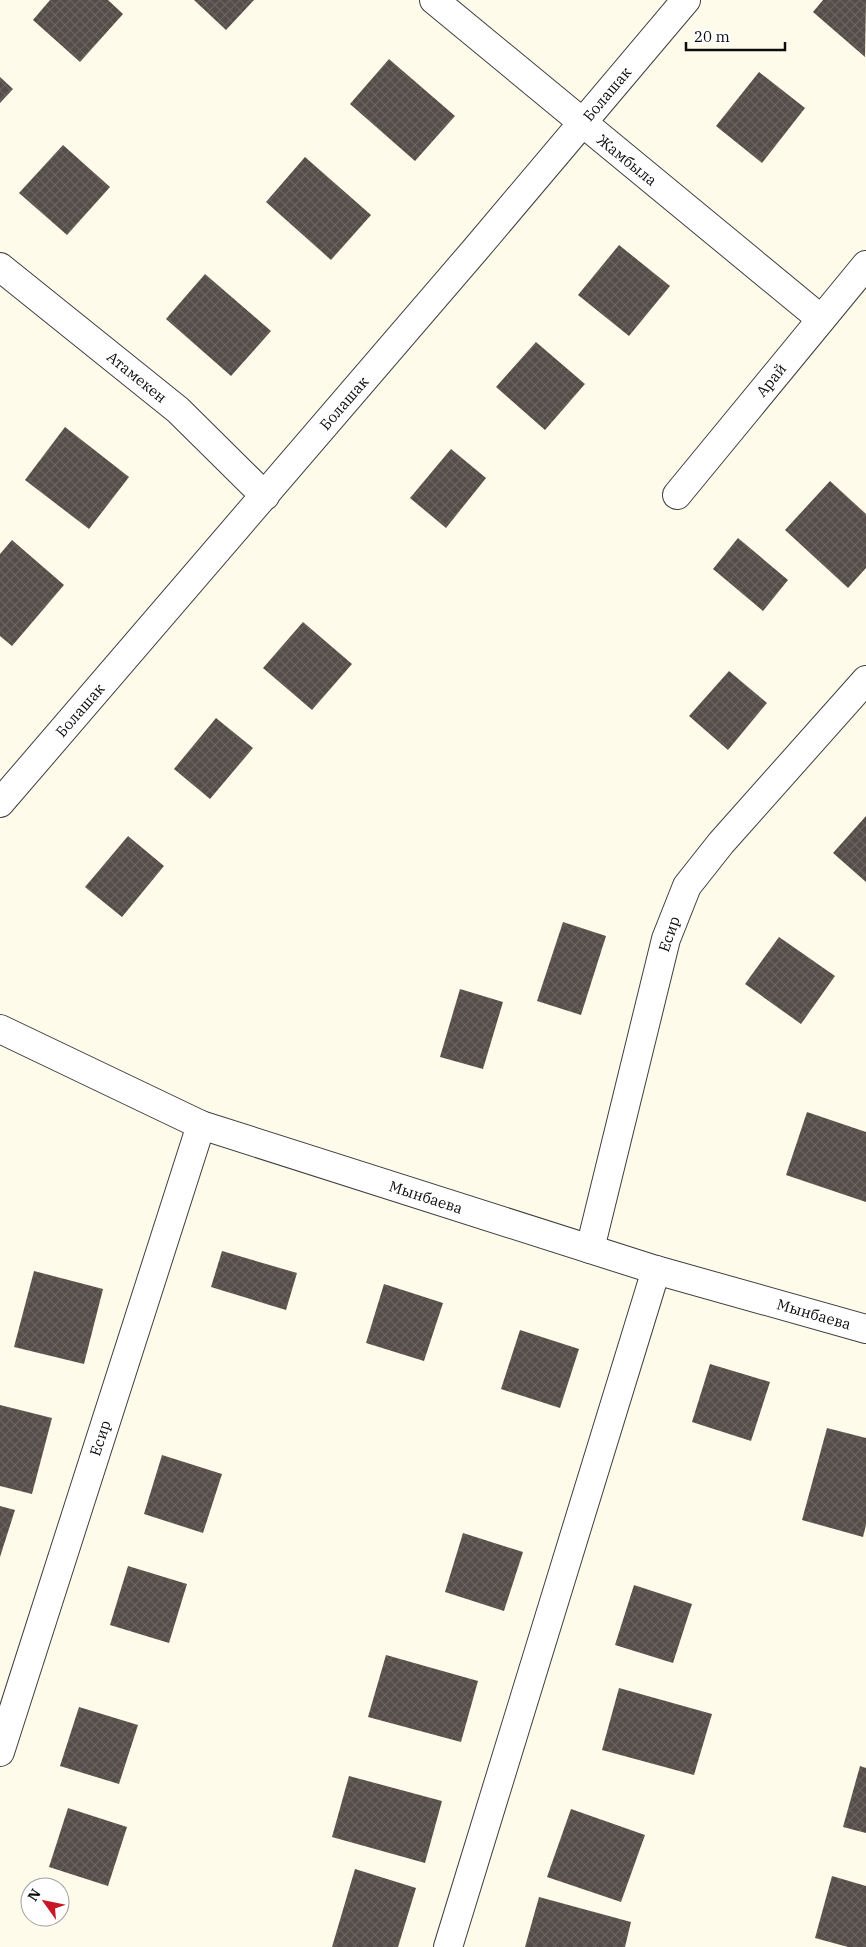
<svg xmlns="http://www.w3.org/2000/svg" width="866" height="1947" viewBox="0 0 866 1947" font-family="'IBM Plex Serif',serif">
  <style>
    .building { fill: url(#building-cross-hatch) }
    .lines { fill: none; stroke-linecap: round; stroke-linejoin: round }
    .minor-casing { stroke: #3f3f3f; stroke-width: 30 }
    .minor { stroke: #fff; stroke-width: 28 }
    .labels { text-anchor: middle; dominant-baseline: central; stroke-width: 5; stroke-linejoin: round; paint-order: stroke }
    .street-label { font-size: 15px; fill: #0c0c0c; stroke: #fff }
  </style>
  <defs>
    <pattern id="building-cross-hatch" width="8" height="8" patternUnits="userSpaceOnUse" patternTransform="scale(1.25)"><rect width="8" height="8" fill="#564d48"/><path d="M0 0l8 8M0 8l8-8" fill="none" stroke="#69625e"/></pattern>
  </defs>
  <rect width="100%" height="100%" fill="#fffbeb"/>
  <g class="building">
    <polygon points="50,0 108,0 123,14 80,62 33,20"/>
    <polygon points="194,0 254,0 226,30"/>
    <polygon points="823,0 866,0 865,57 813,12"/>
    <polygon points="389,59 455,116 415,161 350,104"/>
    <polygon points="759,72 805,108 762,163 716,126"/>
    <polygon points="0,77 13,89 0,103"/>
    <polygon points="63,145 110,187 67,235 19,193"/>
    <polygon points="305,157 371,215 331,260 266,202"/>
    <polygon points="619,245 670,286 629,336 578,295"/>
    <polygon points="205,274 271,331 231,376 166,319"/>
    <polygon points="536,342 585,384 545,430 496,387"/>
    <polygon points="65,427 129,477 89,529 25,480"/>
    <polygon points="451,449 486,478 446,528 410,498"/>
    <polygon points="830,481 866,514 866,568 848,588 785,530"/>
    <polygon points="738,538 788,580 763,611 713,569"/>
    <polygon points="12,540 64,585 12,646 0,636 0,554"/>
    <polygon points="303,622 352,664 312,710 263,668"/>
    <polygon points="729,671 767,703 728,750 689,716"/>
    <polygon points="216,718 253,748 210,799 174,769"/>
    <polygon points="866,816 866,882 833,853"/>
    <polygon points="128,836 164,866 122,917 85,887"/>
    <polygon points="563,922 606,936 581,1015 537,1001"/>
    <polygon points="779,937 835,976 801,1024 745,984"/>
    <polygon points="460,989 503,1002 483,1069 440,1057"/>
    <polygon points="807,1112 866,1132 866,1202 786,1175"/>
    <polygon points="222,1251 297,1273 286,1310 211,1287"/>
    <polygon points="34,1271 103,1289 84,1364 14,1347"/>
    <polygon points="384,1284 443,1303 424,1361 366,1343"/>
    <polygon points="520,1330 579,1349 560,1408 501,1389"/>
    <polygon points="710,1364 770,1382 751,1441 692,1422"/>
    <polygon points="0,1405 52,1418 32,1494 0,1486"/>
    <polygon points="827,1428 866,1438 866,1525 863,1537 802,1520"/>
    <polygon points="162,1455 222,1474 203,1533 144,1514"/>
    <polygon points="0,1506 15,1510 0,1557"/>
    <polygon points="463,1533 523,1552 504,1611 445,1592"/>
    <polygon points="128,1566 187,1584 169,1643 110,1625"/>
    <polygon points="634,1585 692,1604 673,1663 615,1645"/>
    <polygon points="386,1655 478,1681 461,1742 368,1717"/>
    <polygon points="619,1688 712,1714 694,1775 602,1750"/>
    <polygon points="79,1707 138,1725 119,1784 60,1766"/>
    <polygon points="860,1766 866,1768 866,1833 843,1827"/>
    <polygon points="349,1776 442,1801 425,1863 332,1837"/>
    <polygon points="68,1808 127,1827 108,1886 49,1867"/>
    <polygon points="571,1809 645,1835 621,1902 547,1877"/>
    <polygon points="355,1869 416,1888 398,1947 332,1947"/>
    <polygon points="832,1876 866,1886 866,1947 848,1947 815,1938"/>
    <polygon points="539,1897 631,1922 625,1947 525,1947"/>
  </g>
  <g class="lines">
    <g class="minor-casing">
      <g id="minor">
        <polyline points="434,0 821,319"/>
        <polyline points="0,267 178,410 265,496"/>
        <polyline points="677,495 866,265"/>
        <polyline points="0,803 475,250 686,0"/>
        <polyline points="0,1029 201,1125 656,1270 866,1329"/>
        <polyline points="590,1249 666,939 687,886 721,843 866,680"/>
        <polyline points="0,1752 201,1125"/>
        <polyline points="448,1947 656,1270"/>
      </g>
    </g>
    <use href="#minor" class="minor"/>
  </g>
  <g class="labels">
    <g class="street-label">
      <text transform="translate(607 94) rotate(-50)">Болашак</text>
      <text transform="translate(627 160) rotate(39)">Жамбыла</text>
      <text transform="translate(137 377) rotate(39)">Атамекен</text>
      <text transform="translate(771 380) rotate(-51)">Арай</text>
      <text transform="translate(344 403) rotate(-49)">Болашак</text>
      <text transform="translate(80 710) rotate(-49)">Болашак</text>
      <text transform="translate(669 934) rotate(-71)">Есир</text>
      <text transform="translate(426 1197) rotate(18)">Мынбаева</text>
      <text transform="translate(814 1314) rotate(16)">Мынбаева</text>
      <text transform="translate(100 1438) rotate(-72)">Есир</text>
    </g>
  </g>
  <g transform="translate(45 1902) rotate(303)"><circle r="24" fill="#ffffff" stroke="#9e9e9e"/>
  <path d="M0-4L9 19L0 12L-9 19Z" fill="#c71925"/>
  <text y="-8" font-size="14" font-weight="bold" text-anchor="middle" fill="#0c0c0c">N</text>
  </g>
  <path d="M686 42v8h99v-8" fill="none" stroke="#0c0c0c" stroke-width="2.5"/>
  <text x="694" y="42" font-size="15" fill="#0c0c0c" stroke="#ffffff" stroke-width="4" paint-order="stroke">20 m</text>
</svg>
